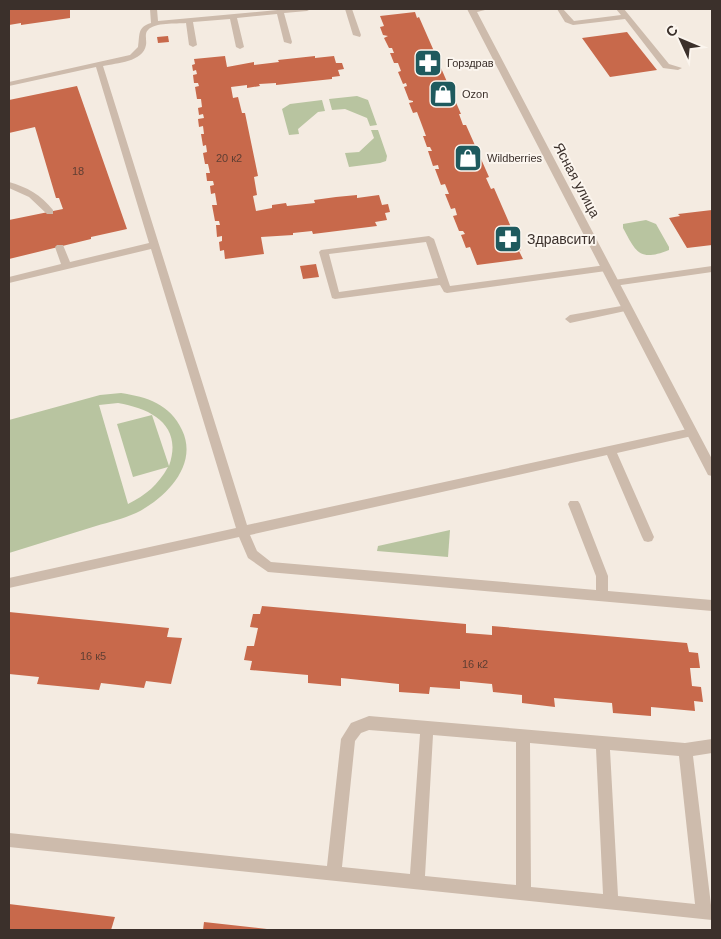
<svg xmlns="http://www.w3.org/2000/svg" width="721" height="939" viewBox="0 0 721 939" font-family="Helvetica,sans-serif">
  <style>
    .green { fill: #b8c4a0; fill-rule: evenodd }
    .building { fill: #c8694b }
    .lines { fill: none; stroke-linecap: round; stroke-linejoin: round }
    .lane { fill: #cdbbac; fill-rule: evenodd }
    .street { fill: #cdbbac; fill-rule: evenodd }
    .labels { text-anchor: middle; dominant-baseline: central; stroke-width: 4; stroke-linejoin: round; paint-order: stroke }
    .far-poi-label { font-size: 11px; fill: #3b302b; stroke: #fbf5ee; text-anchor: start }
    .number-label { font-size: 11px; fill: #5e3e33 }
    .street-label { font-size: 14px; fill: #3b302b; stroke: #fbf5ee }
    .poi-label { font-size: 14px; fill: #3b302b; stroke: #fbf5ee; text-anchor: start }
  </style>
  <rect width="100%" height="100%" fill="#f4ebe1"/>
  <g class="green">
    <polygon points="357,96 368,100 377,125 370,126 367,118 345,109 332,110 329,99"/>
    <polygon points="322,100 325,111 318,112 298,129 299,134 289,135 282,109 290,104"/>
    <polygon points="371,130 378,130 387,156 386,161 380,163 349,167 345,153 359,152 374,138"/>
    <path d="M646,220L656,224L669,247V250C639,262 636,252 623,228V224Z"/>
    <path d="M121,393C147,397 170,404 182,430C199,465 165,499 136,513C123,519 109,522 96,526C67,535 38,544 9,553V420L100,395ZM118,403C153,409 183,426 169,466L152,415L117,424L133,477L168,467C158,485 146,495 128,504L99,405Z"/>
    <polygon points="450,530 448,557 377,551 378,546"/>
  </g>
  <g class="building">
    <polygon points="9,9 70,9 70,18 21,25 21,23 9,25"/>
    <polygon points="415,12 417,18 419,17 437,58 433,59 437,68 441,68 461,114 459,114 463,125 466,125 489,177 486,178 491,189 494,188 521,250 519,251 523,259 477,265 470,247 466,248 461,235 465,234 463,231 459,231 453,216 457,215 455,208 451,209 445,194 449,194 445,184 441,185 435,169 439,169 438,165 433,166 428,151 432,151 430,147 427,147 423,136 426,136 417,112 413,113 409,103 413,102 413,101 409,100 404,87 407,86 406,83 403,84 398,72 401,71 398,63 394,63 390,53 394,53 392,48 389,48 384,38 388,36 383,35 380,27 384,26 380,16"/>
    <polygon points="627,32 630,36 657,70 610,77 582,38"/>
    <polygon points="168,36 169,42 158,43 157,37"/>
    <polygon points="225,56 227,67 254,62 254,65 279,62 278,60 315,56 315,58 334,56 336,63 342,63 344,69 338,70 340,76 332,77 332,79 276,85 276,83 259,84 260,86 247,88 247,85 231,87 233,98 238,97 242,113 245,113 258,176 254,177 257,195 253,196 256,211 272,208 272,205 286,203 287,206 315,203 314,200 336,197 357,195 357,198 379,195 382,205 388,204 390,212 385,213 387,220 375,222 377,226 313,234 312,231 293,233 293,235 261,237 264,254 225,259 224,250 220,251 219,242 222,241 222,236 217,237 216,225 220,225 219,221 215,221 212,205 217,205 215,193 211,194 210,186 214,185 213,181 207,181 206,173 210,173 208,164 205,164 203,153 207,152 206,145 203,146 201,134 204,134 203,126 199,127 198,119 204,118 203,114 199,115 198,108 202,107 201,99 197,99 195,87 199,86 198,83 194,83 193,75 197,74 196,70 193,71 192,65 195,64 194,59"/>
    <polygon points="77,86 127,229 91,237 91,239 9,259 9,220 63,209 59,198 56,198 35,127 9,133 9,100"/>
    <polygon points="712,210 712,245 687,248 669,218 680,216 678,214"/>
    <polygon points="316,264 319,277 303,279 300,266"/>
    <polygon points="262,606 466,624 466,633 492,635 492,626 687,643 689,652 698,653 700,668 690,668 692,686 701,687 703,702 694,701 695,711 651,707 651,716 613,713 612,703 554,698 555,707 522,703 522,695 493,692 492,684 460,681 460,689 430,687 429,694 399,692 399,684 341,678 341,686 308,683 308,675 250,670 252,661 244,660 247,646 254,646 258,628 250,627 253,614 260,614"/>
    <polygon points="9,612 169,628 167,637 182,638 171,684 146,681 144,688 101,683 99,690 37,684 39,677 9,674"/>
    <polygon points="9,904 115,917 111,930 9,930"/>
    <polygon points="204,922 267,929 267,930 203,930"/>
  </g>
  <g class="lines">
    <g class="lane">
      <path d="M150,9H157L158,21L288,9H311L307,11L284,13L292,42L291,44L284,42L277,14L237,18L244,47L240,49L236,47L230,19L193,22L197,45L193,47L189,45L186,23C176,24 155,22 148,30C144,34 147,40 146,45C143,62 117,63 103,66L247,525L692,428L697,432L692,436L617,453L654,537L652,541L648,542L644,541L642,537L607,455L250,535L257,551L271,562L596,590V576L568,504L570,501H578L580,504L608,576V591L712,600V611L268,572L248,558L239,537L9,588V578L236,528L151,249L9,283V277L61,264L55,247L57,245H63L70,262L149,243L96,67L9,86V82L130,55L138,47C140,35 137,27 151,23Z"/>
      <polygon points="345,9 352,9 361,35 360,37 353,35"/>
      <polygon points="557,9 563,9 574,21 621,15 616,9 624,9 669,64 682,68 678,70 663,68 625,19 573,25 565,22"/>
      <path d="M9,182C27,187 41,195 53,210V214H47L29,197L9,188Z"/>
      <path d="M429,236L434,239L450,286L606,265L611,268L606,271L447,293L444,292L440,285L335,299L332,298L319,252L321,250ZM426,242L438,278L339,292L329,254Z"/>
      <polygon points="712,266 712,272 614,286 609,283 614,280"/>
      <polygon points="627,305 632,308 630,310 570,323 565,319 570,315"/>
      <path d="M369,716L685,743L712,739V753L693,756L711,905L712,906V920L9,847V833L327,866L341,739L351,723ZM369,730L420,734L410,874L342,867L355,741L361,733ZM433,735L516,742V885L425,876ZM530,743L596,749L603,894L531,887ZM610,750L679,756L695,904L618,896Z"/>
    </g>
    <polygon class="street" points="467,9 489,9 477,12 712,459 712,476 708,475"/>
  </g>
  <defs>
    <g id="pharmacy-square" transform="scale(1.4375)"><rect x="-9" y="-9" width="18" height="18" rx="4" fill="#1f5a5e" stroke="#fbf5ee"/><path d="M-2-6h4v4h4v4h-4v4h-4v-4h-4v-4h4Z" fill="#fff"/></g>
    <g id="shop-square" transform="scale(1.4375)"><rect x="-9" y="-9" width="18" height="18" rx="4" fill="#1f5a5e" stroke="#fbf5ee"/><path d="M-5-2.5h2.3a2.7 3.5 0 0 1 5.4 0H5L5.5 6h-11ZM-1.5-2.5h3a1.5 2.3 0 0 0-3 0Z" fill="#fff"/></g>
  </defs>
  <g fill-rule="evenodd">
    <use href="#pharmacy-square" x="428" y="63"/>
    <use href="#shop-square" x="443" y="94"/>
    <use href="#shop-square" x="468" y="158"/>
    <use href="#pharmacy-square" x="508" y="239"/>
  </g>
  <g class="labels">
    <g class="far-poi-label">
      <text x="447" y="63">Горздрав</text>
      <text x="462" y="94">Ozon</text>
      <text x="487" y="158">Wildberries</text>
    </g>
    <g class="number-label">
      <text x="229" y="158">20 к2</text>
      <text x="78" y="171">18</text>
      <text x="93" y="656">16 к5</text>
      <text x="475" y="664">16 к2</text>
    </g>
    <g class="street-label">
      <text transform="translate(577 180) rotate(62)">Ясная улица</text>
    </g>
    <g class="poi-label">
      <text x="527" y="239">Здравсити</text>
    </g>
  </g>
  <rect width="721" height="939" fill="none" stroke="#3b302b" stroke-width="20"/>
  <g transform="translate(681 40) rotate(314)" stroke="#fbf5ee" stroke-width="4" paint-order="stroke">
  <path d="M0-4L9 19L0 12L-9 19Z" fill="#3b302b"/>
  <text y="-8" font-size="14" font-weight="bold" text-anchor="middle" fill="#3b302b">С</text>
  </g>
</svg>
